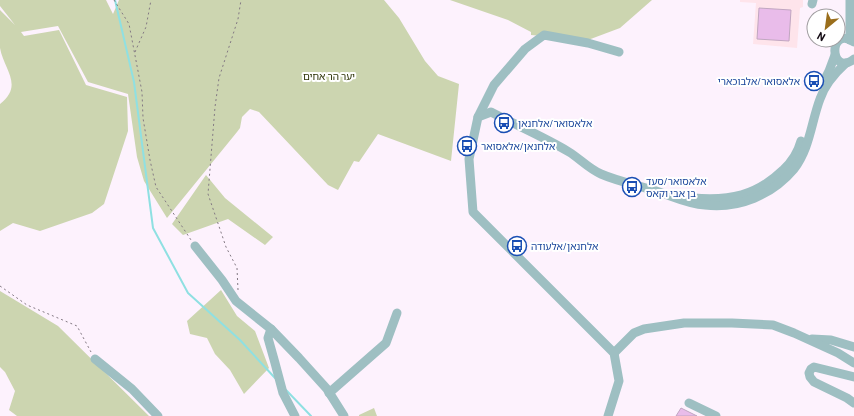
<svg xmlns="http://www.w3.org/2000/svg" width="854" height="416" viewBox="0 0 854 416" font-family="Barlow,'Noto Sans Hebrew',sans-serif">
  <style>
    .education { fill: #fee4eb }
    .green { fill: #ccd5b0 }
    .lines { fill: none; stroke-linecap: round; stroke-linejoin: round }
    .stream { stroke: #8fe0e2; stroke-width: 2 }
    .building { fill: #e9bcea; stroke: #c0a6c0 }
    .path { stroke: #837983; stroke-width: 1; stroke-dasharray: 2 3; stroke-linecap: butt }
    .minor { stroke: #9ebfc2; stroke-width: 9 }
    .labels { text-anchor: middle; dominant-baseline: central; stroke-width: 4; stroke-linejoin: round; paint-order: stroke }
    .park-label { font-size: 10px; fill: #282f02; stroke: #fff }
    .transit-label { font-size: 10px; fill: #164399; stroke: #fff; text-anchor: start }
  </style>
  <rect width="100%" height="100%" fill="#fdf2fd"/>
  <polygon class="education" points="740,0 803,0 803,7 800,8 797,48 753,44 756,3 740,2"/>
  <g class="green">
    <path d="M0,0H106L113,14L119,0H384L399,18L425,61L438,76L459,84L451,161L378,134L359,162L354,161L338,190L328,185L259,112L250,109L242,117L240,128L237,132L167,218L144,181L137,157L128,94L88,82L58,26L21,32L24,36L59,30L86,85L127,97L128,131L104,204L92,213L40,231L13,223L0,231V104C24,85 4,70 0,48C0,37 0,21 0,10L15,25L0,6Z"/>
    <polygon points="450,0 652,0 620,28 588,40 531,35 531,32 508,20"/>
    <polygon points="206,175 225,198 273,237 265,245 228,219 183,235 172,224"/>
    <polygon points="221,290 237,316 255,331 269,368 244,394 230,370 215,354 207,338 190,334 187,321"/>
    <polygon points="0,291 58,326 149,416 17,416 9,410 15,391 5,372 0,367"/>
    <polygon points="374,408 377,416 359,416 359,415"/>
  </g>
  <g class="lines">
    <g class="stream">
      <polyline points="115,0 134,82 153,228 188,293 240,340 275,378"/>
      <polyline points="286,390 311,416"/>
    </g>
  </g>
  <g class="building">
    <polygon points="759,8 791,10 789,41 757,39"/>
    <polygon points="681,408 697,416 676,416"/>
  </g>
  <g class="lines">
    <g class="path">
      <polyline points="114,0 129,24 142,92 143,118 150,160 156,187 191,240"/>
      <polyline points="135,52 146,27 151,0"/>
      <polyline points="0,286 27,305 77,326 91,352"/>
      <polyline points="238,290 237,268 226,247 208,194 215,107 219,78 238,19 241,0"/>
    </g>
    <g class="minor">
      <polyline points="812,4 813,0"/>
      <polyline points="850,40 850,0"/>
      <path d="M854,42C828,24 829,78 854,59"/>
      <polyline points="825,79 829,71 835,55"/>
      <polyline points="478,117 494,85 525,49 544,35 588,43 619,52"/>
      <path d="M693,198C730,201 756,196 783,170C792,162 798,152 801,141"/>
      <polyline points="195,246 222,280 236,301 271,329 299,358 327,389 344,416"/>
      <polyline points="271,329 268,338 275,363 283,393 295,416"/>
      <polyline points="812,339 831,340 854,347"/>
      <polyline points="614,353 634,333 644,329 684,323 732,323 773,325 794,333 838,353 854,363"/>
      <polyline points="95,359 132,389 158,416"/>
      <polyline points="854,377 814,367 811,369 809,373 810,377 814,382 847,398 854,403"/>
      <polyline points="329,393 386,343 397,313"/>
      <polyline points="689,403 716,416"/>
      <path d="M608,416L619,381L614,353L473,212L469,159L478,117L491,112C516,125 544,137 569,152C579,158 589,169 601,174C617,181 636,185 653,190C670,195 687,204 705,205C739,209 772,195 794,169C810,148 811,123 820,99C825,84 835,73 846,63"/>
    </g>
  </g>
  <defs>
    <g id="bus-ring" transform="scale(1)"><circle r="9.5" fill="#fff" stroke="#1a4fb4" stroke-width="1.5"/><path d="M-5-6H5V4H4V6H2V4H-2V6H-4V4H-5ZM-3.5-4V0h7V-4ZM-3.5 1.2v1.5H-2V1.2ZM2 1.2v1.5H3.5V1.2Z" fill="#1a4fb4"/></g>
  </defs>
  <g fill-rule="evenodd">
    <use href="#bus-ring" x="814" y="81"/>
    <use href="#bus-ring" x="504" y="123"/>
    <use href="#bus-ring" x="467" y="146"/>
    <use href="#bus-ring" x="632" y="187"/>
    <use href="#bus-ring" x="517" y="246"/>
  </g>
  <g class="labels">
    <g class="park-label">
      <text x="329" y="76">יער הר אחים</text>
    </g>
    <g class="transit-label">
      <text x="800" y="81" text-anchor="end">אלאסואר/אלבוכארי</text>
      <text x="518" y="123">אלאסואר/אלחנאן</text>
      <text x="481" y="146">אלחנאן/אלאסואר</text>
      <text x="646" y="181">אלאסואר/סעד<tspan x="646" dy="12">בן אבי וקאס</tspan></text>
      <text x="531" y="246">אלחנאן/אלעודה</text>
    </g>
  </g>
  <g transform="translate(826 28) rotate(209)"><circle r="19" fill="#ffffff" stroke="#a09da0"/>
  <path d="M0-3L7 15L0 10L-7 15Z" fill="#9a6e1c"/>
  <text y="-6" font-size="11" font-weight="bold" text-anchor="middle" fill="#120912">N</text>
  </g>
</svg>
